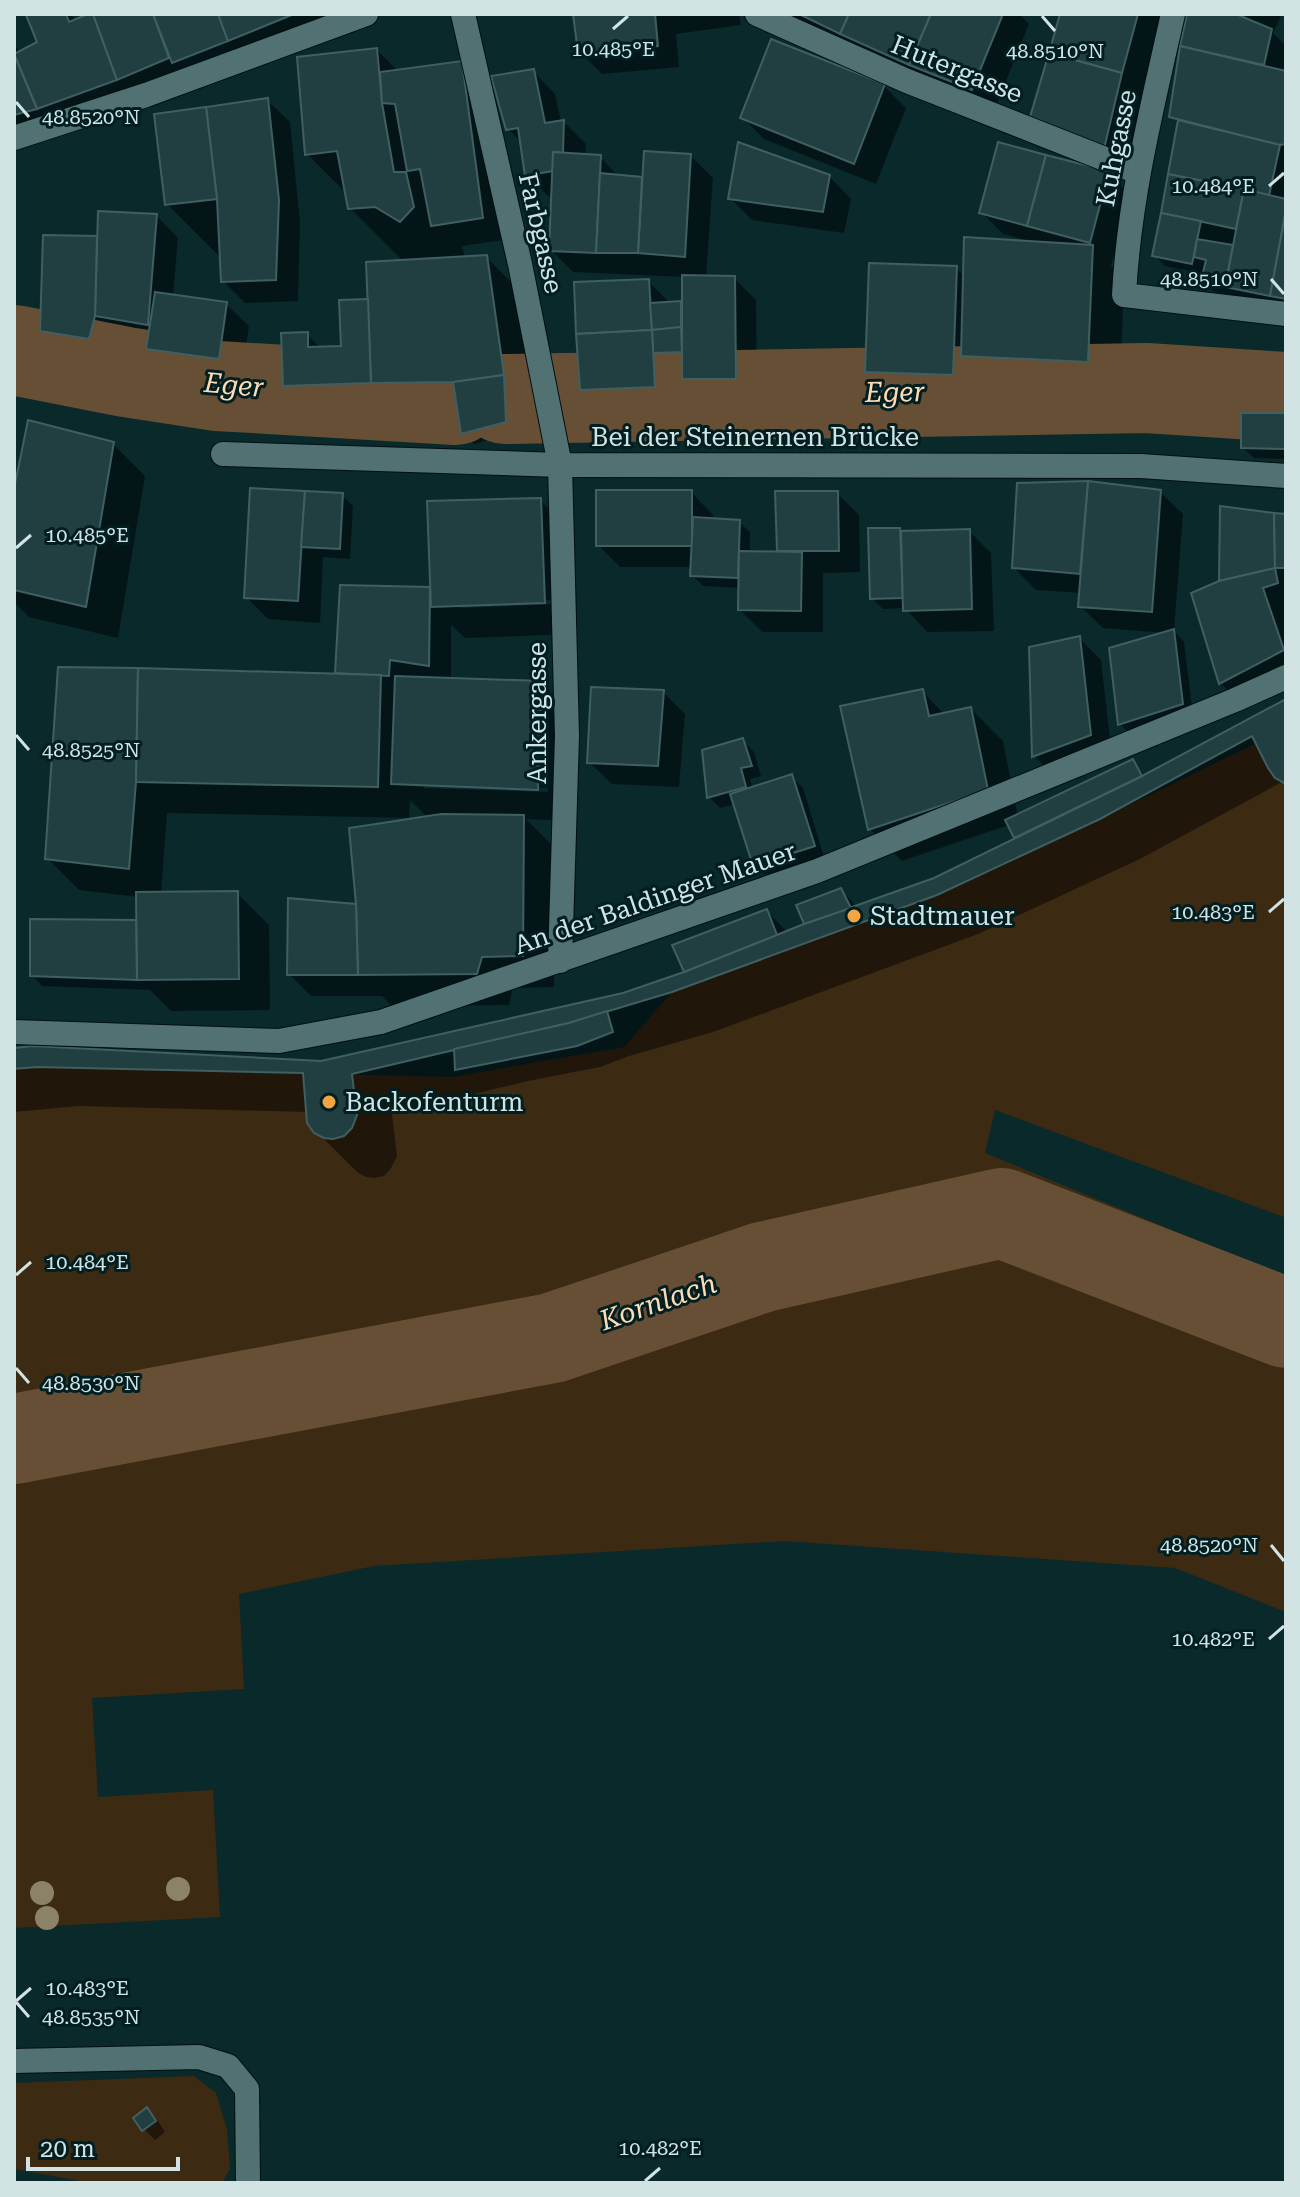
<svg xmlns="http://www.w3.org/2000/svg" width="1300" height="2197" viewBox="0 0 1300 2197" font-family="'Roboto Serif',serif">
  <style>
    .green { fill: #3d2a13 }
    .shadow { fill: #0007; fill-rule: evenodd }
    .lines { fill: none; stroke-linecap: round; stroke-linejoin: round }
    .river { stroke: #664f35; stroke-width: 90 }
    .building { fill: #213f41; stroke: #405f61; stroke-width: 2 }
    .service-casing { stroke: #001012; stroke-width: 26 }
    .minor-casing { stroke: #001012; stroke-width: 26 }
    .service { stroke: #527173; stroke-width: 24 }
    .minor { stroke: #527173; stroke-width: 24 }
    .tree { fill: #8b8268 }
    .ticks { fill: none; stroke: #d2e3e4; stroke-width: 3 }
    .poi-dot { fill: #f2a541; stroke: #011f21; stroke-width: 3 }
    .labels { text-anchor: middle; dominant-baseline: central; stroke-width: 6; stroke-linejoin: round; paint-order: stroke }
    .street-label { font-size: 26px; fill: #d2e3e4; stroke: #011f21 }
    .poi-label { font-size: 26px; fill: #d2e3e4; stroke: #011f21; text-anchor: start }
    .water-label { font-size: 28px; font-style: italic; fill: #fedbb4; stroke: #011f21 }
    .ticks-label { font-size: 20px; text-anchor: middle; fill: #d2e3e4; stroke: #011f21; stroke-width: 6; stroke-linejoin: round; paint-order: stroke }
  </style>
  <rect width="100%" height="100%" fill="#09292b"/>
  <g class="green">
    <polygon points="1286,725 1286,1218 995,1110 985,1153 1286,1277 1286,1612 1175,1568 785,1541 374,1566 239,1594 244,1689 92,1698 98,1797 213,1790 220,1917 14,1928 14,1070 37,1067 452,1077 624,1047 672,992 937,895 1100,819 1263,740"/>
    <polygon points="194,2076 216,2093 227,2129 230,2169 222,2183 91,2183 14,2169 14,2083"/>
  </g>
  <g class="shadow">
    <polygon points="35,14 70,14 77,21 93,14 360,14 14,144 14,45 21,52 40,42"/>
    <polygon points="575,14 739,14 741,25 676,34 679,67 602,74 580,52"/>
    <polygon points="780,14 1019,14 1029,24 994,111"/>
    <polygon points="1061,14 1165,14 1126,169 1032,117"/>
    <polygon points="1189,14 1282,14 1273,33 1286,46 1286,316 1249,308 1237,296 1214,292 1204,281 1205,274 1165,266 1154,255 1179,123 1172,116"/>
    <polygon points="377,50 398,71 462,63 484,85 504,240 462,246 465,258 486,257 518,289 534,407 515,409 516,433 474,444 463,433 460,413 405,414 395,404 307,407 284,385 307,334 321,349 343,348 370,301 404,262 350,208 347,194 307,154"/>
    <polygon points="533,71 555,94 561,122 564,122 586,144 585,156 600,157 619,177 644,179 691,156 713,178 706,277 734,278 756,300 757,400 706,400 684,378 684,363 673,363 676,408 604,412 582,390 648,281 671,304 681,303 684,306 684,277 573,272 551,250 554,196 549,197 527,175 522,143 508,129"/>
    <polygon points="884,86 906,108 876,184 764,139 742,117"/>
    <polygon points="267,100 290,122 300,223 298,301 245,303 223,281 222,256 219,256 167,204"/>
    <polygon points="1108,173 1130,195 1111,266 1124,279 1120,393 995,387 975,367 974,397 890,394 867,371 956,268 965,277 1029,241 1003,234 981,212"/>
    <polygon points="829,176 851,199 844,233 752,220 730,198"/>
    <polygon points="156,215 178,238 173,296 226,304 249,326 241,380 171,371 148,349 149,342 117,337 110,360 64,352 42,330 45,237 99,238"/>
    <polygon points="1286,415 1286,459 1254,458 1243,448"/>
    <polygon points="113,444 145,476 118,638 29,617 16,604 14,620 14,500"/>
    <polygon points="1088,483 1160,492 1183,514 1174,631 1184,642 1193,715 1131,735 1120,724 1166,633 1103,628 1080,606 1081,593 1036,590 1014,568"/>
    <polygon points="691,492 713,515 713,520 739,522 750,532 750,553 779,553 777,493 837,493 859,515 860,572 823,573 823,632 762,632 740,610 740,588 703,586 692,575 692,567 620,567 598,545"/>
    <polygon points="342,495 353,506 350,559 323,557 320,623 268,619 246,597"/>
    <path d="M540,500L572,532L576,634L465,638L451,625V680L541,683L573,715L569,821L526,819L556,849L554,987L513,988L509,1005L392,1006L382,996H311L289,974L358,906L428,818L410,800L409,818L167,813L161,894L237,893L269,925L270,1010L171,1011L150,990L42,986L32,975V921L138,922V897L79,890L47,858L60,669L341,676L337,672L342,587L432,589ZM555,600V604L461,608V604ZM424,784L548,788V792L424,788Z"/>
    <polygon points="1286,516 1286,609 1284,610 1286,616 1286,682 1242,704 1220,683 1221,582"/>
    <polygon points="900,530 902,533 969,531 991,553 994,631 927,632 905,608 883,609 872,598"/>
    <polygon points="1079,638 1101,660 1112,757 1056,778 1034,756"/>
    <polygon points="922,691 945,715 971,709 1003,741 1018,817 1133,762 1146,777 1286,701 1286,786 1282,782 1140,859 978,934 713,1032 629,1056 600,1067 528,1081 392,1114 397,1156 391,1168 384,1176 374,1178 366,1177 357,1172 316,1131 308,1112 78,1106 14,1112 14,1050 322,1063 624,995 687,973 767,911 788,933 807,925 841,890 852,901 855,908 935,880 1018,839 1009,825 902,861 870,829"/>
    <polygon points="663,692 685,714 679,787 612,784 589,762"/>
    <polygon points="743,741 754,752 761,776 750,779 753,789 792,777 803,788 824,857 765,875 754,865 735,804 720,808 709,797"/>
    <polygon points="147,2110 158,2121 165,2132 155,2140 144,2129"/>
  </g>
  <g class="lines">
    <g class="river">
      <polyline points="14,350 126,372 217,386 456,400"/>
      <polyline points="504,399 1146,388 1286,397"/>
      <polyline points="14,1439 552,1338 763,1267 1002,1213 1286,1323"/>
    </g>
  </g>
  <g class="building">
    <polygon points="29,14 66,14 69,22 88,14 93,14 117,80 37,109 14,54 37,42 26,15"/>
    <polygon points="93,14 153,14 169,58 117,80"/>
    <polygon points="153,14 218,14 228,41 172,63"/>
    <polygon points="218,14 294,14 228,41"/>
    <polygon points="573,14 655,14 658,46 578,53"/>
    <polygon points="799,14 849,14 840,34"/>
    <polygon points="849,14 931,14 909,65 840,34"/>
    <polygon points="931,14 1003,14 972,90 909,65"/>
    <polygon points="1060,14 1138,14 1122,73 1049,53"/>
    <polygon points="1187,14 1236,14 1272,29 1264,65 1180,46"/>
    <polygon points="771,39 885,84 854,164 740,118"/>
    <polygon points="1180,46 1286,71 1286,144 1280,145 1169,117"/>
    <polygon points="377,48 382,103 394,172 406,172 414,207 400,222 375,207 348,209 337,151 305,155 297,57"/>
    <polygon points="1049,53 1122,73 1104,149 1030,117"/>
    <polygon points="14,54 37,109 14,115"/>
    <polygon points="462,61 483,218 431,226 420,169 407,171 395,104 382,103 380,72"/>
    <polygon points="534,69 545,123 564,120 563,153 553,152 553,171 525,176 518,128 506,130 491,76"/>
    <polygon points="268,98 279,200 276,280 221,282 217,199 206,107"/>
    <polygon points="206,107 217,199 165,205 154,114"/>
    <polygon points="1178,120 1280,145 1269,196 1168,174"/>
    <polygon points="738,142 830,175 823,212 728,199"/>
    <polygon points="998,142 1046,155 1027,226 979,213"/>
    <polygon points="644,151 691,154 685,257 638,253"/>
    <polygon points="553,152 601,155 596,253 549,251"/>
    <polygon points="1046,155 1109,171 1090,243 1027,226"/>
    <polygon points="600,173 642,177 638,253 596,253"/>
    <polygon points="1168,174 1244,189 1236,229 1161,213"/>
    <polygon points="1244,189 1286,199 1286,210 1270,296 1225,287"/>
    <polygon points="1286,210 1286,299 1270,296"/>
    <polygon points="98,211 157,214 148,325 95,316"/>
    <polygon points="1161,213 1201,221 1192,264 1152,256"/>
    <polygon points="43,235 97,236 95,316 89,339 40,331"/>
    <polygon points="964,237 1093,245 1088,362 961,356"/>
    <polygon points="1197,239 1233,245 1225,286 1201,281 1206,260 1194,257"/>
    <polygon points="487,255 504,375 453,382 371,383 366,262"/>
    <polygon points="869,263 957,266 953,375 865,372"/>
    <polygon points="682,275 735,276 736,379 682,379"/>
    <polygon points="649,279 652,330 576,334 574,282"/>
    <polygon points="155,292 227,302 219,359 146,349"/>
    <polygon points="368,299 371,383 283,386 281,333 308,332 308,347 341,346 339,300"/>
    <polygon points="681,301 681,327 652,330 650,303"/>
    <polygon points="681,327 682,352 653,353 652,330"/>
    <polygon points="652,330 655,387 580,390 576,334"/>
    <polygon points="504,375 506,422 461,434 453,382"/>
    <polygon points="1241,413 1286,413 1286,449 1241,448"/>
    <polygon points="28,420 114,442 86,607 14,590 14,489"/>
    <polygon points="1088,481 1161,490 1152,612 1078,607"/>
    <polygon points="1088,481 1080,574 1012,568 1017,483"/>
    <polygon points="250,488 305,491 298,601 244,598"/>
    <rect x="596" y="490" width="96" height="56"/>
    <polygon points="305,491 343,493 340,549 301,547"/>
    <polygon points="775,491 838,491 839,551 777,551"/>
    <polygon points="541,498 545,603 431,607 427,501"/>
    <polygon points="1220,506 1274,513 1275,568 1219,581"/>
    <polygon points="1274,513 1286,514 1286,568 1275,568"/>
    <polygon points="693,517 740,520 738,578 690,576"/>
    <polygon points="868,528 900,528 903,598 870,599"/>
    <polygon points="970,529 972,609 903,611 901,531"/>
    <polygon points="739,551 802,552 801,611 738,610"/>
    <polygon points="1275,568 1278,583 1263,588 1284,650 1219,684 1191,593 1219,581"/>
    <polygon points="340,585 430,587 429,666 390,660 389,676 335,673"/>
    <polygon points="1174,629 1183,704 1118,725 1109,648"/>
    <polygon points="1080,636 1091,735 1032,757 1029,647"/>
    <polygon points="58,667 138,668 136,782 129,869 45,859"/>
    <polygon points="138,668 381,675 378,787 136,782"/>
    <polygon points="395,676 542,681 538,790 391,784"/>
    <polygon points="591,687 664,690 658,766 587,763"/>
    <polygon points="923,689 929,716 971,707 988,790 868,830 840,706"/>
    <polygon points="1286,699 1286,784 1275,778 1268,768 1252,736 1100,819 937,895 672,992 569,1023 352,1074 357,1115 352,1128 344,1136 333,1139 324,1138 314,1133 307,1123 303,1073 37,1067 14,1069 14,1048 33,1046 321,1061 623,993 684,972 804,924 934,878 1142,776"/>
    <polygon points="743,738 752,766 741,768 746,787 707,798 702,750"/>
    <polygon points="1133,759 1142,776 1014,838 1005,820"/>
    <polygon points="792,774 815,846 753,866 730,794"/>
    <polygon points="441,814 524,815 523,956 482,957 477,974 358,975 356,904 349,828"/>
    <polygon points="841,888 851,908 804,924 796,905"/>
    <polygon points="238,891 239,979 137,980 136,892"/>
    <polygon points="288,898 356,904 358,975 287,975"/>
    <polygon points="767,909 777,935 684,972 672,945"/>
    <polygon points="30,919 136,920 137,980 30,976"/>
    <polygon points="607,1011 613,1032 577,1046 455,1070 454,1049 569,1023"/>
    <polygon points="147,2107 156,2121 142,2131 133,2118"/>
  </g>
  <g class="lines">
    <g class="service-casing">
      <polyline id="service" points="14,2061 199,2057 228,2066 247,2089 248,2183"/>
    </g>
    <g class="minor-casing">
      <g id="minor">
        <polyline points="463,14 520,264 560,465 567,736 560,961"/>
        <polyline points="757,14 907,81 1138,172"/>
        <path d="M1173,14C1152,107 1129,199 1124,295L1286,314"/>
        <polyline points="14,138 146,95 366,14"/>
        <polyline points="223,454 560,465 1141,466 1286,476"/>
        <polyline points="14,1032 279,1041 381,1022 817,871 1235,700 1286,677"/>
      </g>
    </g>
    <use href="#service" class="service"/>
    <use href="#minor" class="minor"/>
  </g>
  <g class="tree">
    <circle cx="178" cy="1889" r="12"/>
    <circle cx="42" cy="1893" r="12"/>
    <circle cx="47" cy="1918" r="12"/>
  </g>
  <path class="ticks" d="M1042,16L1055,31M613,29L628,16M16,102L29,117M1269,186L1284,173M1271,279L1284,294M16,548L31,535M16,735L29,750M1269,912L1284,899M16,1275L31,1262M16,1368L29,1383M1271,1545L1284,1561M1269,1639L1284,1626M16,2001L31,1988M16,2002L29,2017M645,2181L660,2168"/>
  <g class="poi-dot">
    <circle cx="854" cy="916" r="8"/>
    <circle cx="329" cy="1102" r="8"/>
  </g>
  <g class="labels">
    <g class="street-label">
      <text transform="translate(957 69) rotate(22)">Hutergasse</text>
      <text transform="translate(1116 148) rotate(-79)">Kuhgasse</text>
      <text transform="translate(541 233) rotate(77)">Farbgasse</text>
      <text x="755" y="437">Bei der Steinernen Brücke</text>
      <text transform="translate(537 713) rotate(-90)">Ankergasse</text>
      <text transform="translate(655 898) rotate(-19)">An der Baldinger Mauer</text>
    </g>
    <g class="poi-label">
      <text x="870" y="916">Stadtmauer</text>
      <text x="345" y="1102">Backofenturm</text>
    </g>
    <g class="water-label">
      <text transform="translate(234 385) rotate(5)">Eger</text>
      <text transform="translate(895 392) rotate(-1)">Eger</text>
      <text transform="translate(658 1302) rotate(-19)">Kornlach</text>
    </g>
  </g>
  <g class="ticks-label">
    <text x="613" y="56">10.485°E</text>
    <text x="1055" y="58">48.8510°N</text>
    <text x="91" y="124">48.8520°N</text>
    <text x="1213" y="193">10.484°E</text>
    <text x="1209" y="286">48.8510°N</text>
    <text x="87" y="542">10.485°E</text>
    <text x="91" y="757">48.8525°N</text>
    <text x="1213" y="919">10.483°E</text>
    <text x="87" y="1269">10.484°E</text>
    <text x="91" y="1390">48.8530°N</text>
    <text x="1209" y="1552">48.8520°N</text>
    <text x="1213" y="1646">10.482°E</text>
    <text x="87" y="1995">10.483°E</text>
    <text x="91" y="2024">48.8535°N</text>
    <text x="660" y="2155">10.482°E</text>
  </g>
  <rect width="1300" height="2197" fill="none" stroke="#d2e3e4" stroke-width="32"/>
  <path d="M28 2157v12h150v-12" fill="none" stroke="#d2e3e4" stroke-width="4"/>
  <text x="40" y="2157" font-size="24" fill="#d2e3e4" stroke="#011f21" stroke-width="6" paint-order="stroke">20 m</text>
</svg>
